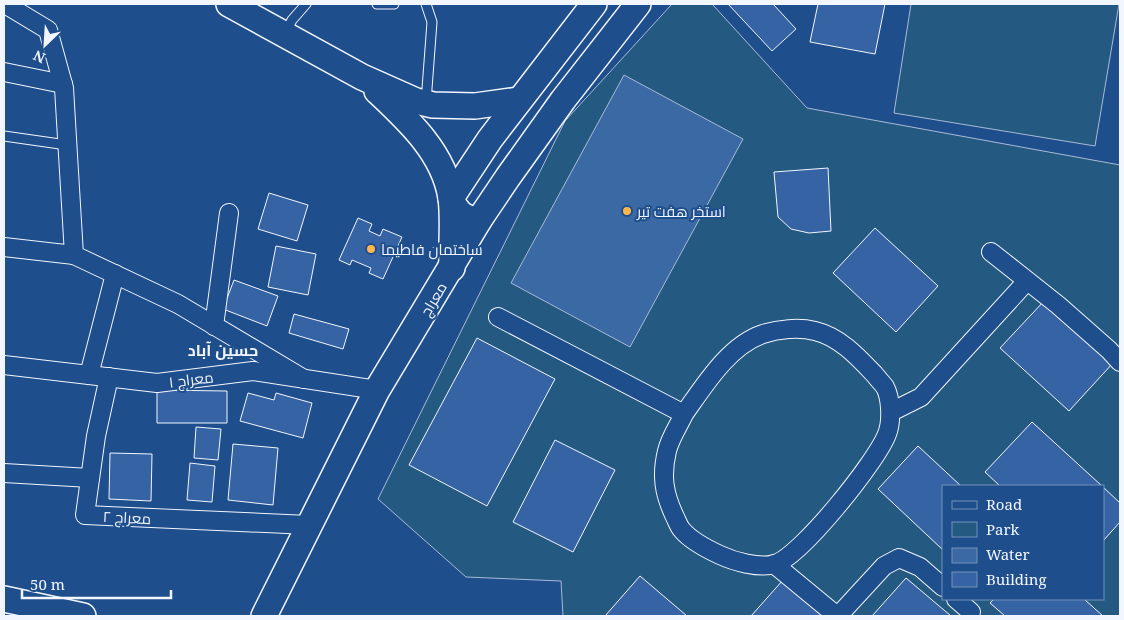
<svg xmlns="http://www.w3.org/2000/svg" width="1124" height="620" viewBox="0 0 1124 620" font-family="'Noto Serif',Cairo,serif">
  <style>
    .green { fill: #245a82; stroke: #a8bbd7; fill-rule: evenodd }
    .water { fill: #3b69a3; stroke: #a8bbd7 }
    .building { fill: #3563a3; stroke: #f2f6ff }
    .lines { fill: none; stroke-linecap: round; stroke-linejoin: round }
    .lane-casing { stroke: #f2f6ff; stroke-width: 11 }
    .street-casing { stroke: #f2f6ff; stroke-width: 20 }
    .secondary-casing { stroke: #f2f6ff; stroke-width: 28 }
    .lane { stroke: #1f4e8c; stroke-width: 9 }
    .street { stroke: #1f4e8c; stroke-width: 18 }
    .secondary { stroke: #1f4e8c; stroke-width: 25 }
    .poi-dot { fill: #ffb74d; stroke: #1f4e8c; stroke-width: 2 }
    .labels { text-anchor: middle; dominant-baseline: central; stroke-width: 4; stroke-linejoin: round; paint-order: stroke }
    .poi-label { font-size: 15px; fill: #f2f6ff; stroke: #1f4e8c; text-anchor: start }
    .street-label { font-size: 15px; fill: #f2f6ff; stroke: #1f4e8c }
    .neighbourhood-label { font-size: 16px; font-weight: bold; fill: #f2f6ff; stroke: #1f4e8c }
  </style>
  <rect width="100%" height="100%" fill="#1f4e8c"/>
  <g class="green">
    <path d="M672,4H712L807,108L1120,165V616H563L561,581L466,577L378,499L565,121ZM943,486H1103V599H943Z"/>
    <polygon points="911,4 1119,4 1095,146 894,113"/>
  </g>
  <polygon class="water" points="624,75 743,139 630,347 511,283"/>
  <g class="building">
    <polygon points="728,4 773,4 796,29 772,51"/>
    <polygon points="818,4 885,4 875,54 810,42"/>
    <polygon points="828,168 831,231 809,233 791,229 778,217 774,172"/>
    <polygon points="269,193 308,205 297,241 258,229"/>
    <polygon points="358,218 372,224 369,231 380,236 383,229 402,237 383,279 369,273 371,268 352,260 350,265 339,260"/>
    <polygon points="875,228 938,286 896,332 833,273"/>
    <polygon points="276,246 316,254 308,295 268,287"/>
    <polygon points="234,280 278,296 267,326 223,309"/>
    <polygon points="1045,300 1113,363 1069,411 1000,348"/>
    <polygon points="294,314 349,329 343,349 289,333"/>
    <polygon points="477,338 555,379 487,506 409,465"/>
    <polygon points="157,390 227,391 227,423 157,423"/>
    <polygon points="248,393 274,400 276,393 312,403 303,438 240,421"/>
    <polygon points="1032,422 1102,486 1000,486 985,472"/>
    <polygon points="196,427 221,429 218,460 194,458"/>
    <polygon points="555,440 615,470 573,552 513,522"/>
    <polygon points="233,444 278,448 273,505 228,500"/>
    <polygon points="918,446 961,486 943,486 943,550 878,489"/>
    <polygon points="110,453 152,454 151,501 109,499"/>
    <polygon points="190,463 215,466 212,502 187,500"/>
    <polygon points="1103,487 1120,503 1120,522 1103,541"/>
    <polygon points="640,576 687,616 605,616"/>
    <polygon points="906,578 951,616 872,616"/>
    <polygon points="783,580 825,616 751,616"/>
    <polygon points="994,599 1084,599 1103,616 1005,616 990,603"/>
  </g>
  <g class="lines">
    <g class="lane-casing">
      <g id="lane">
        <polyline points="377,4 394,4"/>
        <polyline points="286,32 292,20 306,4"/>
        <polyline points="426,102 432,22 426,4"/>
        <polyline points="4,136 67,145"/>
      </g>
    </g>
    <g class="street-casing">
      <g id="street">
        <polyline points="5,4 48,30 64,88 74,255 178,304 304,379"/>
        <polyline points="4,72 63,84"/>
        <polyline points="4,247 74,255"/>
        <polyline points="991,252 1058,305 1109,350 1120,362"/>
        <path d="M498,317L684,414C679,425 670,438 667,451C661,476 664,494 675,517C677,521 679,527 682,530C691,541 707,549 720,555C733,561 759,569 775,564C801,556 877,461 887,434C892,422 891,398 885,387C882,383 878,379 875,375C858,357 840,337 815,331C799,327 778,329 763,334C729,345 704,386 684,414"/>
        <polyline points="214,326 229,213"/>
        <polyline points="4,365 157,383 253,371 377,390"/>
        <polyline points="89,375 115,274"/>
        <polyline points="109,377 96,436 85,515 309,525"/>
        <polyline points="891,412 921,397 1027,281"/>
        <polyline points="4,473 90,478"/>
        <polyline points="774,564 837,616"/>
        <polyline points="956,599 971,612"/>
        <polyline points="838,616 884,566 899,558 920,567 943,587"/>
      </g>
    </g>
    <g class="secondary-casing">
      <g id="secondary">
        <polyline points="229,4 362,77 416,101 433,105 475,106 519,100"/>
        <path d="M377,91C408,120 444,153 451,198C454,220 451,245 452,268"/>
        <path d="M479,220C464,219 456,212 451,198L490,139L594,4"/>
        <polyline points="4,599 83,616"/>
        <polyline points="264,616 377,390 479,220 508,177 563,100 638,4"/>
      </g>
    </g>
    <use href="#lane" class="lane"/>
    <use href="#street" class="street"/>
    <use href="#secondary" class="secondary"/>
  </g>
  <g class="poi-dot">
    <circle cx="627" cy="211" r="5"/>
    <circle cx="371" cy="249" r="5"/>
  </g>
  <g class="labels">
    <g class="poi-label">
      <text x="637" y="211">استخر هفت تیر</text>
      <text x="381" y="249">ساختمان فاطیما</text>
    </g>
    <g class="street-label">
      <text transform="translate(433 299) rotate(-59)">معراج</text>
      <text transform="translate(191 379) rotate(-7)">معراج ۱</text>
      <text transform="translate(127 517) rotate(3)">معراج ۲</text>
    </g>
    <g class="neighbourhood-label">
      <text x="223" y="350">حسین آباد</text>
    </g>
  </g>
  <rect width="1124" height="620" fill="none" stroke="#f2f6ff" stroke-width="10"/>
  <rect x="942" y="485" width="162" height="115" fill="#1f4e8c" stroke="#7391ba"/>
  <rect x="952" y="501" width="25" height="8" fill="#1f4e8c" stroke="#7391ba"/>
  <text x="986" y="510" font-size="15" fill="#f2f6ff">Road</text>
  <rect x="952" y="522" width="25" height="15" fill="#245a82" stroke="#7391ba"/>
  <text x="986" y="535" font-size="15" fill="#f2f6ff">Park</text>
  <rect x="952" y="548" width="25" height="15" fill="#3b69a3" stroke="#7391ba"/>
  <text x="986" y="560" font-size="15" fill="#f2f6ff">Water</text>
  <rect x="952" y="572" width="25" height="15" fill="#3563a3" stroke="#7391ba"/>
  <text x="986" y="585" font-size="15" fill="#f2f6ff">Building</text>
  <g transform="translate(45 45) rotate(205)" stroke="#1f4e8c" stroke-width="4" paint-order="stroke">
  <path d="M0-4L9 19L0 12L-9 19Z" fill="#f2f6ff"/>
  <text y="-8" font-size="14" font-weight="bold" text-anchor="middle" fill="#f2f6ff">N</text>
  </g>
  <path d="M22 590v8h149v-8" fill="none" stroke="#f2f6ff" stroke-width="2.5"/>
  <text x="30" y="590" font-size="15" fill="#f2f6ff" stroke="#1f4e8c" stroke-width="4" paint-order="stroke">50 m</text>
</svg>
